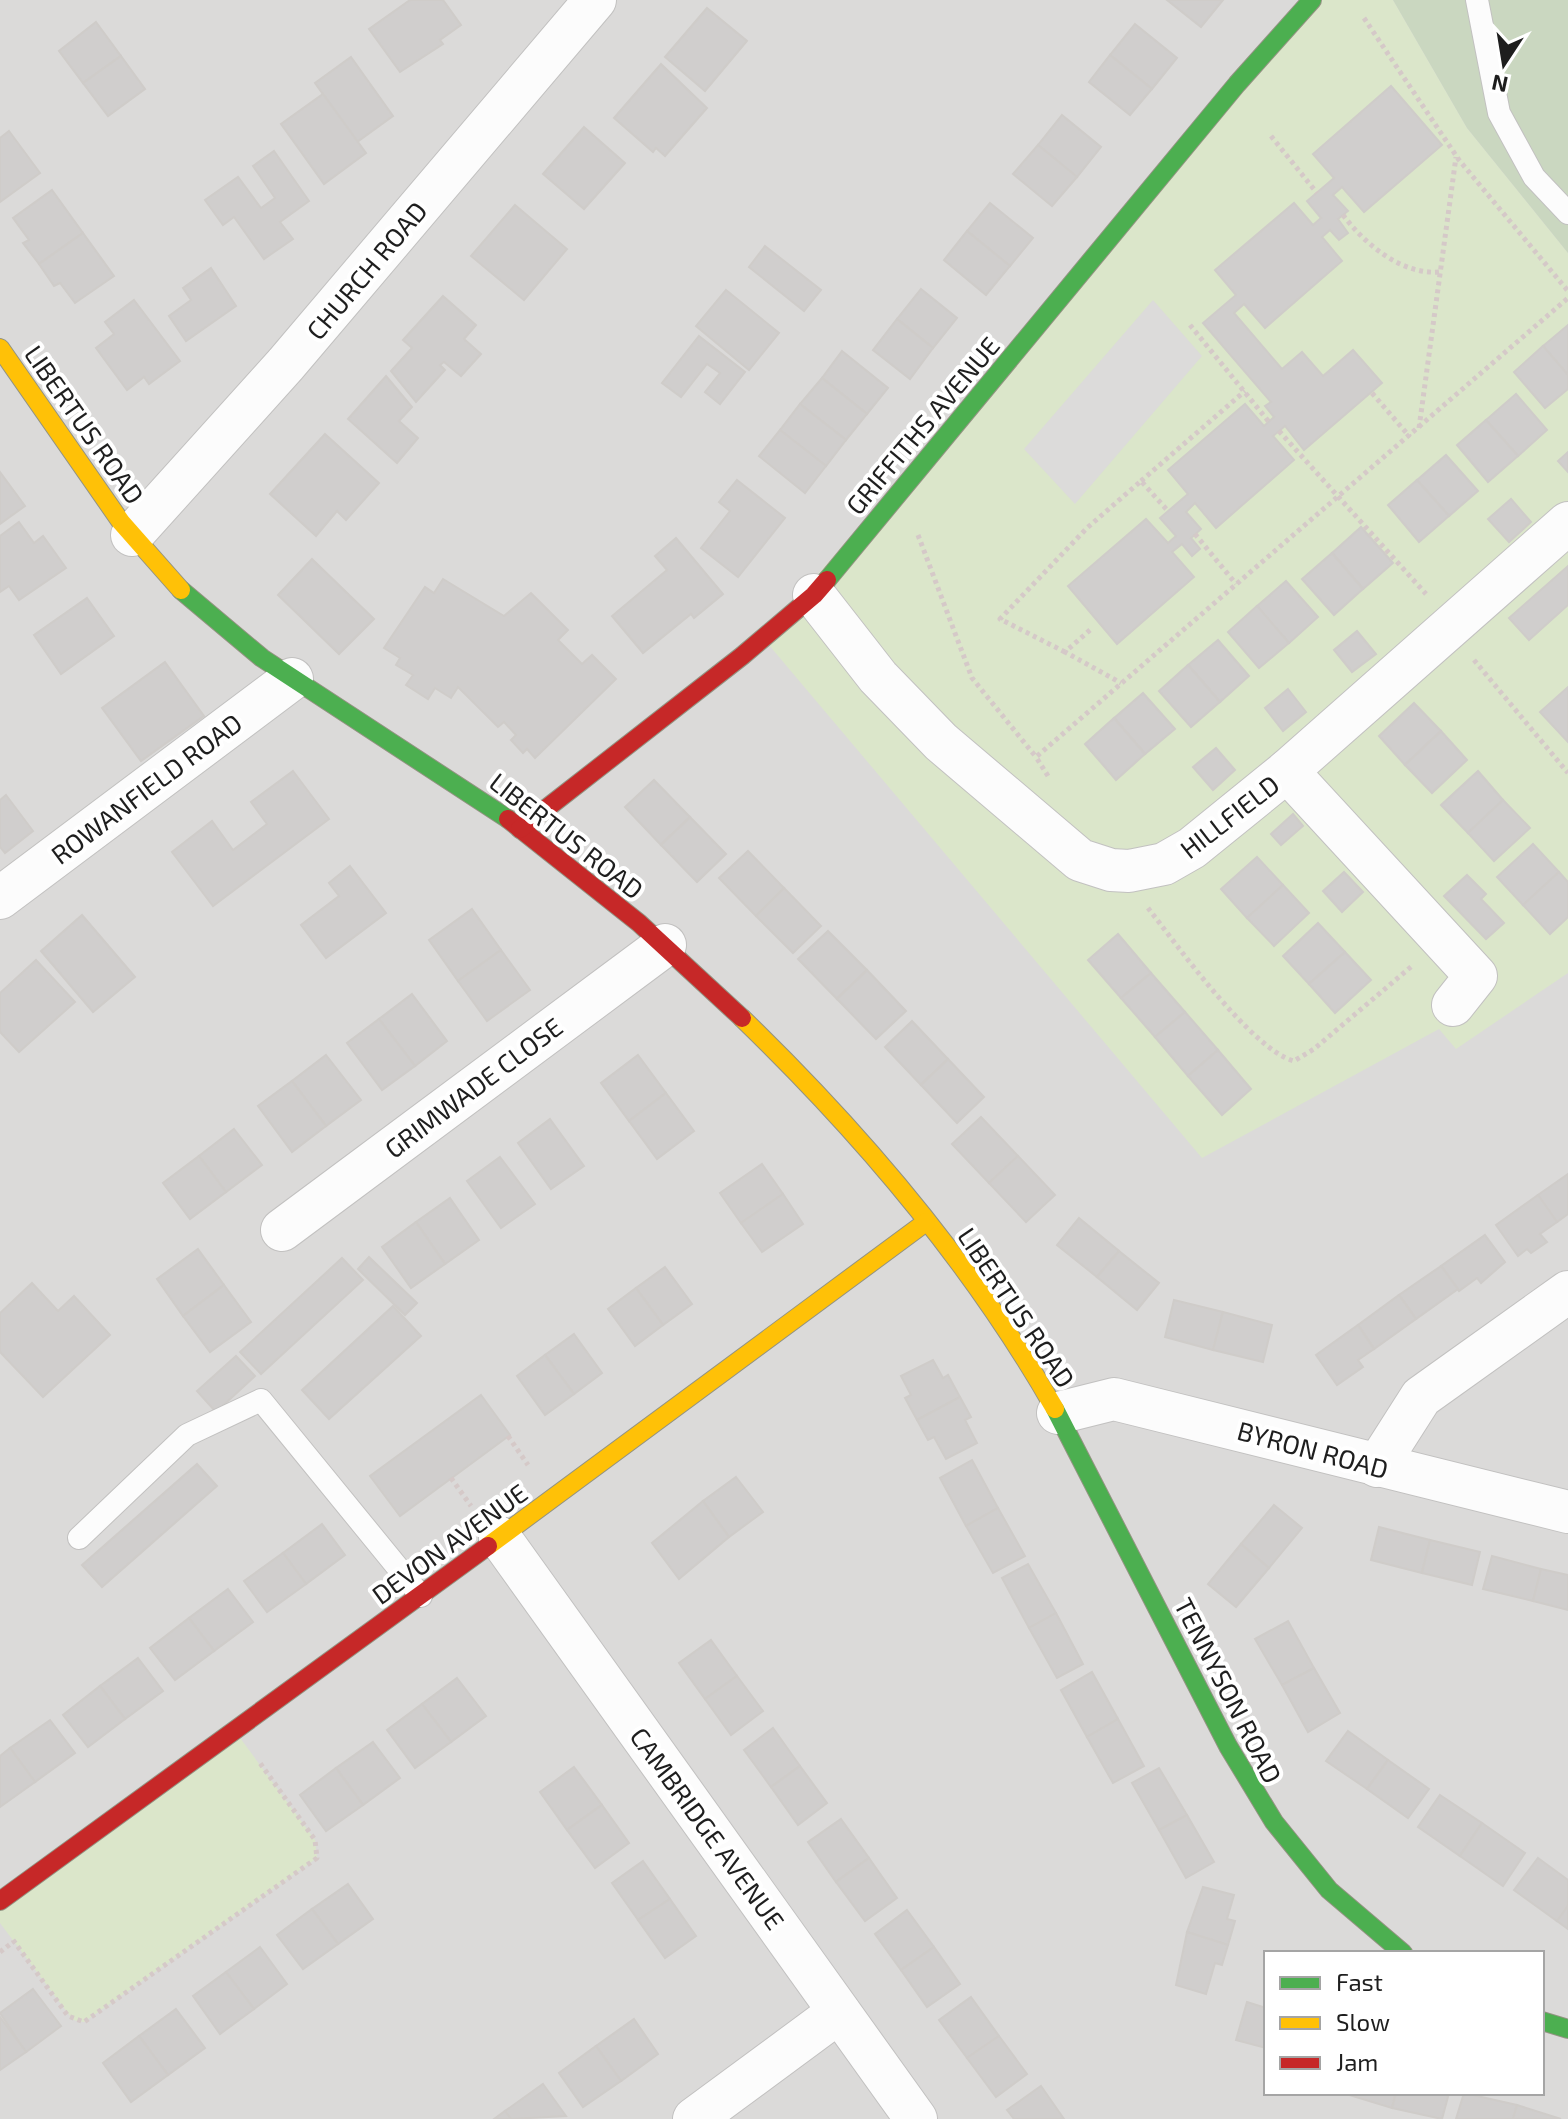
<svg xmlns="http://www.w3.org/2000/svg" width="1568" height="2119" viewBox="0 0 1568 2119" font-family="'Exo 2',sans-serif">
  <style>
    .residential { fill: #dbdad9; fill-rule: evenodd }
    .grass { fill: #dbe6ca }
    .forest { fill: #cad7c0 }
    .parking { fill: #dcdbda }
    .building { fill: #d0cecd; stroke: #cfccc9; stroke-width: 2 }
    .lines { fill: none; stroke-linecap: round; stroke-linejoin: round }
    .lane-casing { stroke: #c2c1c0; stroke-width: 24 }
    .street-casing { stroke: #c2c1c0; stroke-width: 44 }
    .fast-casing { stroke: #939382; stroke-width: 20 }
    .slow-casing { stroke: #939382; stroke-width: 20 }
    .jam-casing { stroke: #939382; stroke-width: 20 }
    .path { stroke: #d5c9c8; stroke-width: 5; stroke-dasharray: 4 4; stroke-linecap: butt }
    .lane { stroke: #fcfcfc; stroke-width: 22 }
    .street { stroke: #fcfcfc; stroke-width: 42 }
    .fast { stroke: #4caf50; stroke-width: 18 }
    .slow { stroke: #ffc107; stroke-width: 18 }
    .jam { stroke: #c62828; stroke-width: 18 }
    .labels { text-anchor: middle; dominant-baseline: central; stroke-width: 8; stroke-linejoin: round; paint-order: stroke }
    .street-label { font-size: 26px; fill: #1e1e1e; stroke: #fff }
  </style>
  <rect width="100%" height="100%" fill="#eceae8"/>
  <path class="residential" d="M0,0H1568V2119H0ZM1266,1953H1542V2093H1266Z"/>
  <g class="grass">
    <polygon points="1312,0 1393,0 1467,128 1568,253 1568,973 1456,1049 1439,1029 1202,1158 763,638"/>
    <polygon points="235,1731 315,1840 317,1858 84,2022 73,2020 0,1923 0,1901"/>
  </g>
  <polygon class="forest" points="1393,0 1568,0 1568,253 1467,128"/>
  <polygon class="parking" points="1153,300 1202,356 1075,504 1024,449"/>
  <g class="building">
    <polygon points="410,0 443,0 461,25 440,40 443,44 400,72 369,29"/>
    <polygon points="1167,0 1223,0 1201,27"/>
    <polygon points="707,8 747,41 705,91 665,57"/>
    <polygon points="96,22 121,56 83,83 59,51"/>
    <polygon points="1135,24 1177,58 1152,89 1110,55"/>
    <polygon points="1110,55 1152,89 1130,115 1089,82"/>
    <polygon points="121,56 145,89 108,116 83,83"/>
    <polygon points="351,57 393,116 357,142 315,83"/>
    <polygon points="661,64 707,108 665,156 656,148 653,152 614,118"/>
    <polygon points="1391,86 1442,145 1364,212 1342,187 1333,195 1348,211 1338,219 1348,233 1339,240 1330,230 1322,237 1342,261 1265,328 1244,304 1234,313 1282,369 1302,352 1323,376 1353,350 1382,383 1304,450 1285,426 1273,436 1294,460 1216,528 1195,503 1186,512 1201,529 1191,538 1200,549 1192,556 1182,544 1172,552 1194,577 1117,644 1068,586 1146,519 1168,543 1176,536 1160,518 1188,494 1168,470 1245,404 1264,426 1274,417 1265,406 1271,402 1203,323 1236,295 1215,270 1294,203 1313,225 1321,218 1307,201 1334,178 1313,154"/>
    <polygon points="323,94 366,153 324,184 281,124"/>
    <polygon points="1062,115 1101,147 1077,177 1038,145"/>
    <polygon points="584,127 625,163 584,209 543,174"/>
    <polygon points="9,131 40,173 0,202 0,138"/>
    <polygon points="1038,145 1077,177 1052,206 1013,174"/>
    <polygon points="274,151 309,201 280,222 293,239 264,259 234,217 223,225 205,200 238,177 261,208 275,198 253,166"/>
    <polygon points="52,190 83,233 39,264 23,243 29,240 13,218"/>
    <polygon points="990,203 1033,238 1010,266 967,231"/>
    <polygon points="515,205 567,249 524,300 471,256"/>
    <polygon points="967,231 1010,266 986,295 944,260"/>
    <polygon points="83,233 114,276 75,303 60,283 54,286 39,264"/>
    <polygon points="765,246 821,290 804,311 749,267"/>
    <polygon points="211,268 236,306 186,341 169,316 191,300 183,288"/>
    <polygon points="921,289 957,318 933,348 897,319"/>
    <polygon points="726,290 779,333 749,370 696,326"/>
    <polygon points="443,296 476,325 464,339 481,354 461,376 444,362 440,365 445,370 416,402 391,371 412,348 403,340"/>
    <polygon points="134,300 180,361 149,384 144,377 127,390 96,348 114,334 105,322"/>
    <polygon points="897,319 933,348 910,379 873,350"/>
    <polygon points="1568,325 1568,375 1543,346"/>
    <polygon points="699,336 745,372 720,404 705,392 720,373 707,364 681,397 662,383"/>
    <polygon points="1543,346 1568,375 1568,389 1545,408 1514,372"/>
    <polygon points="842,351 888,388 867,414 822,378"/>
    <polygon points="386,376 412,407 399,421 418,438 397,463 348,419"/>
    <polygon points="822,378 867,414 846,440 800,404"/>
    <polygon points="1516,394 1547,430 1518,456 1486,420"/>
    <polygon points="800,404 846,440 826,466 780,430"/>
    <polygon points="1486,420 1518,456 1488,482 1457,445"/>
    <polygon points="780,430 826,466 805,493 759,456"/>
    <polygon points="325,434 379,483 346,520 337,511 316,536 270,494"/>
    <polygon points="1568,452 1568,472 1558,461"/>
    <polygon points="1446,455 1478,491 1449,516 1417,480"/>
    <polygon points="0,472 25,506 0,524"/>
    <polygon points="737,480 785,518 738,577 701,548 730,511 719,502"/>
    <polygon points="1417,480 1449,516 1419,542 1388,505"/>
    <polygon points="1511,499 1531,522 1509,542 1488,519"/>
    <polygon points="19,522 34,543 43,536 66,568 19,600 9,586 0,592 0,536"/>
    <polygon points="1361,527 1393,563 1363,589 1332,553"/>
    <polygon points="676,538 723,594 694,618 691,614 643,653 612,616 667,570 655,556"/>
    <polygon points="1332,553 1363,589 1334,615 1302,579"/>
    <polygon points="312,559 374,619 339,654 278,595"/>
    <polygon points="1568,566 1568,605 1529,640 1509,618"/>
    <polygon points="443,579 504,616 531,593 568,630 558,640 582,664 592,655 616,679 535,758 527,749 523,753 511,740 516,735 504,722 498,727 458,687 451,698 435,688 428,699 406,685 413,675 396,665 400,658 384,648 425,587 434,593"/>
    <polygon points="1286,581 1318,617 1289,643 1257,606"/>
    <polygon points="87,598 114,636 61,674 34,635"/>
    <polygon points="1257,606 1289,643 1259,668 1228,632"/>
    <polygon points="1357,631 1376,654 1352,672 1334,650"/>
    <polygon points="1218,640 1249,676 1220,702 1188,665"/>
    <polygon points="165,662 204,716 141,761 102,708"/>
    <polygon points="1188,665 1220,702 1191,727 1159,691"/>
    <polygon points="1568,687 1568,742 1540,712"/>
    <polygon points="1288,689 1306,712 1283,731 1265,708"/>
    <polygon points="1143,693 1175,729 1145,754 1114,718"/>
    <polygon points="1414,703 1441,731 1405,765 1379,736"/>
    <polygon points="1114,718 1145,754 1116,780 1085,744"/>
    <polygon points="1441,731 1467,760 1432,793 1405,765"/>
    <polygon points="1216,748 1235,770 1213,790 1193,767"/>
    <polygon points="293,771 329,819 213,906 172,852 212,821 233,850 267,824 251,802"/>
    <polygon points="1478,771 1503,800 1468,833 1441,805"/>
    <polygon points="654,780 690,817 661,845 625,807"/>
    <polygon points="6,795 33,831 5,853 0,847 0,800"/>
    <polygon points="1503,800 1530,828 1494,861 1468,833"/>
    <polygon points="1293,814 1303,826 1281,845 1271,834"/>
    <polygon points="690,817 726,854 697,882 661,845"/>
    <polygon points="1533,844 1559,872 1523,905 1497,877"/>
    <polygon points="748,851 784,888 756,916 719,878"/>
    <polygon points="1257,857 1283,885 1247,918 1221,889"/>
    <polygon points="350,866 386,913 326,958 301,925 339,896 329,883"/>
    <polygon points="1344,872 1363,892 1342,912 1323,891"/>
    <polygon points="1559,872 1568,882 1568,917 1550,934 1523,905"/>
    <polygon points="1467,875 1486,894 1481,899 1504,923 1486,939 1444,896"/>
    <polygon points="1283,885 1309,913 1274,946 1247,918"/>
    <polygon points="784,888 821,926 793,953 756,916"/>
    <polygon points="472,909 501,950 458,981 429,940"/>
    <polygon points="82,915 135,977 93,1012 41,951"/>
    <polygon points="1318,923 1345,952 1309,984 1283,956"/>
    <polygon points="828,931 867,970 837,999 798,959"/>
    <polygon points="1118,934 1151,973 1121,998 1088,960"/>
    <polygon points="501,950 530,990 487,1021 458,981"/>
    <polygon points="1345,952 1371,980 1335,1013 1309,984"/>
    <polygon points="36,960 75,1002 19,1052 0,1032 0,993"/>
    <polygon points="867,970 906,1011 876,1039 837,999"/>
    <polygon points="1151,973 1185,1012 1155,1037 1121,998"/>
    <polygon points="412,994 447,1041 415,1066 379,1019"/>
    <polygon points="1185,1012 1218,1050 1188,1076 1155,1037"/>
    <polygon points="379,1019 415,1066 382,1090 347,1043"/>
    <polygon points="912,1021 948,1059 921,1085 885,1047"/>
    <polygon points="1218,1050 1251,1089 1222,1115 1188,1076"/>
    <polygon points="326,1055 361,1100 326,1126 292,1081"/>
    <polygon points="638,1055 666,1093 629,1121 601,1083"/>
    <polygon points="948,1059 984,1097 957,1123 921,1085"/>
    <polygon points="292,1081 326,1126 292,1152 258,1106"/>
    <polygon points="666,1093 694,1131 657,1159 629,1121"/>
    <polygon points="981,1117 1018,1156 989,1183 952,1144"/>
    <polygon points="550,1119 584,1166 551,1189 518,1143"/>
    <polygon points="234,1129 262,1165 226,1192 199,1156"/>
    <polygon points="199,1156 226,1192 190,1219 163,1183"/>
    <polygon points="1018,1156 1055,1195 1026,1222 989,1183"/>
    <polygon points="500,1157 535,1204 501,1228 467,1181"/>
    <polygon points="762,1164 783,1194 741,1223 720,1193"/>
    <polygon points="1568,1174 1568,1214 1557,1222 1538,1195"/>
    <polygon points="783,1194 803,1224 762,1252 741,1223"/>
    <polygon points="1538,1195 1557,1222 1540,1234 1547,1242 1531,1253 1527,1249 1518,1256 1496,1225"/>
    <polygon points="450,1198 479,1240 445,1264 416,1222"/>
    <polygon points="1079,1218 1119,1251 1097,1277 1057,1245"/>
    <polygon points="416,1222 445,1264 411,1288 382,1247"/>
    <polygon points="1485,1235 1505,1262 1481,1283 1477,1278 1459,1291 1441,1266"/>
    <polygon points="198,1249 224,1285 183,1316 157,1279"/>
    <polygon points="1119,1251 1159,1283 1137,1310 1097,1277"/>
    <polygon points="369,1257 417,1303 405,1315 358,1269"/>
    <polygon points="342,1258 363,1280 261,1374 240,1352"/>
    <polygon points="1441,1266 1458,1289 1416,1319 1399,1295"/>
    <polygon points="665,1267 692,1304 663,1325 636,1288"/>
    <polygon points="32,1283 58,1311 74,1296 110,1335 43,1397 0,1352 0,1313"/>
    <polygon points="224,1285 251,1322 210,1352 183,1316"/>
    <polygon points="636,1288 663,1325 635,1346 608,1309"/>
    <polygon points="1399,1295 1416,1319 1374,1349 1358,1325"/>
    <polygon points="1174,1300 1223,1312 1213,1350 1165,1337"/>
    <polygon points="393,1306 421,1336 329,1419 302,1390"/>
    <polygon points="1223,1312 1272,1325 1263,1362 1213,1350"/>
    <polygon points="1358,1325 1374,1349 1358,1360 1363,1367 1337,1385 1316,1355"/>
    <polygon points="574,1334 602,1373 574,1394 545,1355"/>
    <polygon points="545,1355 574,1394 545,1415 517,1376"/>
    <polygon points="236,1356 255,1376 216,1412 197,1391"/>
    <polygon points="933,1360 943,1378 948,1375 960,1397 917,1420 905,1398 911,1395 901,1376"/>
    <polygon points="481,1395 510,1435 400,1516 370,1476"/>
    <polygon points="960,1397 971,1417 965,1420 977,1443 946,1459 934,1437 928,1440 917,1420"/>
    <polygon points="972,1460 998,1508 966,1526 940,1478"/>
    <polygon points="197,1464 217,1486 102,1587 82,1565"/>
    <polygon points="736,1477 763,1512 729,1537 703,1501"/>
    <polygon points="703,1501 729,1537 679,1579 652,1543"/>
    <polygon points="1274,1505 1302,1528 1269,1568 1241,1544"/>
    <polygon points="998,1508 1025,1556 993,1573 966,1526"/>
    <polygon points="322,1524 345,1555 306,1584 283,1553"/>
    <polygon points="1379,1527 1430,1540 1422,1573 1371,1560"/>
    <polygon points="1430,1540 1480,1552 1472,1585 1422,1573"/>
    <polygon points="1241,1544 1269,1568 1236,1607 1208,1584"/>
    <polygon points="283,1553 306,1584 267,1612 244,1581"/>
    <polygon points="1492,1556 1541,1569 1533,1601 1483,1589"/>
    <polygon points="1028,1564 1056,1613 1029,1628 1002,1578"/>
    <polygon points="1541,1569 1568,1575 1568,1610 1533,1601"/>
    <polygon points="228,1589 253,1622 214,1651 189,1618"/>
    <polygon points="1056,1613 1083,1664 1057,1678 1029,1628"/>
    <polygon points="189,1618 214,1651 175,1680 150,1648"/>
    <polygon points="1288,1621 1314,1668 1282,1685 1255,1639"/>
    <polygon points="711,1640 737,1676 705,1699 679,1663"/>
    <polygon points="138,1658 163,1691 125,1719 100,1686"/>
    <polygon points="1314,1668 1340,1713 1308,1732 1282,1685"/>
    <polygon points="1092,1672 1118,1719 1087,1737 1061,1690"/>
    <polygon points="737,1676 763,1711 731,1735 705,1699"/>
    <polygon points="457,1678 486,1716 451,1742 422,1704"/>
    <polygon points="100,1686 125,1719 88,1747 63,1715"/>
    <polygon points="422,1704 451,1742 415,1768 387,1730"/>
    <polygon points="1118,1719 1144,1766 1113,1783 1087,1737"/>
    <polygon points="50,1720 75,1753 35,1782 10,1748"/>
    <polygon points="773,1728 800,1766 771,1787 744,1750"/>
    <polygon points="1348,1731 1388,1760 1367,1789 1326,1761"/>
    <polygon points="373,1742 400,1778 363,1805 336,1768"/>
    <polygon points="10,1748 35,1782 0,1807 0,1756"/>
    <polygon points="1388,1760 1429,1789 1408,1818 1367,1789"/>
    <polygon points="800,1766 827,1803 798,1825 771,1787"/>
    <polygon points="574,1767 602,1805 567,1830 540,1792"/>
    <polygon points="336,1768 363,1805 326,1831 300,1795"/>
    <polygon points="1159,1768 1187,1815 1159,1830 1132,1783"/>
    <polygon points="1440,1795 1482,1823 1460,1856 1418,1827"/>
    <polygon points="602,1805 629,1843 595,1868 567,1830"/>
    <polygon points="1187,1815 1214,1862 1186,1878 1159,1830"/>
    <polygon points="841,1819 869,1858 836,1882 808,1842"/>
    <polygon points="1482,1823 1525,1853 1503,1886 1460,1856"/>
    <polygon points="869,1858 897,1898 865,1921 836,1882"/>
    <polygon points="1538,1858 1568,1880 1568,1906 1557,1921 1514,1890"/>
    <polygon points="643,1861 670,1899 638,1920 612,1883"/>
    <polygon points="348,1884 373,1919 338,1944 312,1909"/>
    <polygon points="1203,1887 1234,1895 1227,1919 1235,1921 1228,1945 1187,1932"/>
    <polygon points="670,1899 696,1936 665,1958 638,1920"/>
    <polygon points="1568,1906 1568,1929 1557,1921"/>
    <polygon points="312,1909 338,1944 303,1969 277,1935"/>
    <polygon points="907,1910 934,1947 901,1970 875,1934"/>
    <polygon points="1187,1932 1228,1945 1222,1965 1215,1963 1206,1994 1176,1985"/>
    <polygon points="260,1947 287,1984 254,2009 226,1972"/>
    <polygon points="934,1947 960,1984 927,2007 901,1970"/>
    <polygon points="226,1972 254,2009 220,2034 193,1996"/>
    <polygon points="33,1989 61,2026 26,2052 0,2013"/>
    <polygon points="971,1997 999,2036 967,2058 939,2020"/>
    <polygon points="1247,2002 1266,2008 1266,2048 1236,2040"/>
    <polygon points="176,2009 205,2048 168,2075 139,2036"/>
    <polygon points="0,2017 26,2052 0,2070"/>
    <polygon points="634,2019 658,2054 621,2081 596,2046"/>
    <polygon points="139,2036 168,2075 131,2102 103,2063"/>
    <polygon points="999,2036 1027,2074 996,2097 967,2058"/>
    <polygon points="596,2046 621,2081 583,2107 559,2073"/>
    <polygon points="543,2084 566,2116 511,2119 505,2111"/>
    <polygon points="1041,2086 1064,2119 1014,2119 1007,2110"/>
    <polygon points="1343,2093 1396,2093 1392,2108"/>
    <polygon points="1396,2093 1449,2093 1442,2119 1392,2108"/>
    <polygon points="1464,2093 1517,2105 1513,2119 1456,2119"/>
    <polygon points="1517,2105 1561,2119 1513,2119"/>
    <polygon points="505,2111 511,2119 494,2119"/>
  </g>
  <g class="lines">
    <g class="lane-casing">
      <g id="lane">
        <polyline points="1477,0 1499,113 1534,177 1568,213"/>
        <polyline points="79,1538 187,1435 261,1400 421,1596"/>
      </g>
    </g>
    <g class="street-casing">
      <g id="street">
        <polyline points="132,535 286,364 595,0"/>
        <polyline points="814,595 878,677 941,742 1080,860 1111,870 1129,871 1164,864 1192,848 1287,771 1568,523"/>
        <polyline points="1287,771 1476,976 1453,1005"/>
        <polyline points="0,898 292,679"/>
        <polyline points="282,1230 665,945"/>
        <polyline points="1058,1413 1114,1399 1568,1512"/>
        <polyline points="1377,1466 1421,1397 1568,1292"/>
        <polyline points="500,1538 916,2119"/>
        <polyline points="694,2119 839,2012"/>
      </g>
    </g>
    <g class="fast-casing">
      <g id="fast">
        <polyline points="827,580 1237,84 1312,0"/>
        <polyline points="181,590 262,658 508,819"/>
        <polyline points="1055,1409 1228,1746 1274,1822 1329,1890 1403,1953"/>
        <polyline points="1542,2021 1568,2029"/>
      </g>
    </g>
    <g class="slow-casing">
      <g id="slow">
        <polyline points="0,348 121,522 181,590"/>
        <path d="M742,1018C861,1133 973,1265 1055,1409"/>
        <polyline points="488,1546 926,1222"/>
      </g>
    </g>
    <g class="jam-casing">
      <g id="jam">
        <polyline points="508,819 639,923 742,1018"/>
        <polyline points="520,829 742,656 814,595 827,580"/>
        <polyline points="0,1901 488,1546"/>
      </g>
    </g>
    <g class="path">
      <polyline points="1364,18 1459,160 1568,291"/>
      <polyline points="1271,136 1317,193"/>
      <path d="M1343,215C1364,243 1401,275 1439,272"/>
      <polyline points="1190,325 1269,422"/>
      <polyline points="1372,393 1410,437"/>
      <polyline points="1419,428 1456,157"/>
      <polyline points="1279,431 1426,594"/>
      <polyline points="1141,481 1245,391"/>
      <polyline points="1195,534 1236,584"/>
      <polyline points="918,535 972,678 1036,757"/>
      <polyline points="1090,630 1065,652 1121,683"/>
      <polyline points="1065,652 1000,619 1087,528 1141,481 1168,511"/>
      <polyline points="1474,660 1568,773"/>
      <polyline points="1048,776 1036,757 1568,298"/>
      <path d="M1148,908C1177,945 1252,1050 1294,1061L1314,1049L1412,966"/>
      <polyline points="508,1436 528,1465"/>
      <polyline points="451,1478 471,1506"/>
      <polyline points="13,1940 68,2016 84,2022 317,1858 315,1840 260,1763"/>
      <polyline points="0,1952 13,1942"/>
    </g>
    <use href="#lane" class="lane"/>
    <use href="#street" class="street"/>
    <use href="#fast" class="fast"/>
    <use href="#slow" class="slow"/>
    <use href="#jam" class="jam"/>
  </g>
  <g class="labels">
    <g class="street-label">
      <text transform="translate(366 270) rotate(-50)">CHURCH ROAD</text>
      <text transform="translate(85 424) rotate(55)">LIBERTUS ROAD</text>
      <text transform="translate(922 425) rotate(-50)">GRIFFITHS AVENUE</text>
      <text transform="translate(146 788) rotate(-37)">ROWANFIELD ROAD</text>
      <text transform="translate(1229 816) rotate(-38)">HILLFIELD</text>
      <text transform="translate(567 835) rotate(38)">LIBERTUS ROAD</text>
      <text transform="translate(473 1087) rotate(-37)">GRIMWADE CLOSE</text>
      <text transform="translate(1017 1307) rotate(56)">LIBERTUS ROAD</text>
      <text transform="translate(1313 1449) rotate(15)">BYRON ROAD</text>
      <text transform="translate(449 1543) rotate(-36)">DEVON AVENUE</text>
      <text transform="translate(1229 1690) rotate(63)">TENNYSON ROAD</text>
      <text transform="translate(708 1828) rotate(54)">CAMBRIDGE AVENUE</text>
    </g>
  </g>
  <rect x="1264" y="1951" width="280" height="144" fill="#ffffff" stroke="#a5a5a5" stroke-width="2"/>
  <rect x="1280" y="1977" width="40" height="12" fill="#4caf50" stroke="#a5a5a5" stroke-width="2"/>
  <text x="1336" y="1991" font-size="24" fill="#1e1e1e">Fast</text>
  <rect x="1280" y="2017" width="40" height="12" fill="#ffc107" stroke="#a5a5a5" stroke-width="2"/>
  <text x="1336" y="2031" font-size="24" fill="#1e1e1e">Slow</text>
  <rect x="1280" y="2057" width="40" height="12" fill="#c62828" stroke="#a5a5a5" stroke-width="2"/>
  <text x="1336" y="2071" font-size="24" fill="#1e1e1e">Jam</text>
  <g transform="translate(1504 64) rotate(192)" stroke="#ffffff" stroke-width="6" paint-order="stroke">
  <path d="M0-6L14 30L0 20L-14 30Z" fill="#1e1e1e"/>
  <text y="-12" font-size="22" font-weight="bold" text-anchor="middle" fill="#1e1e1e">N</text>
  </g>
</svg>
